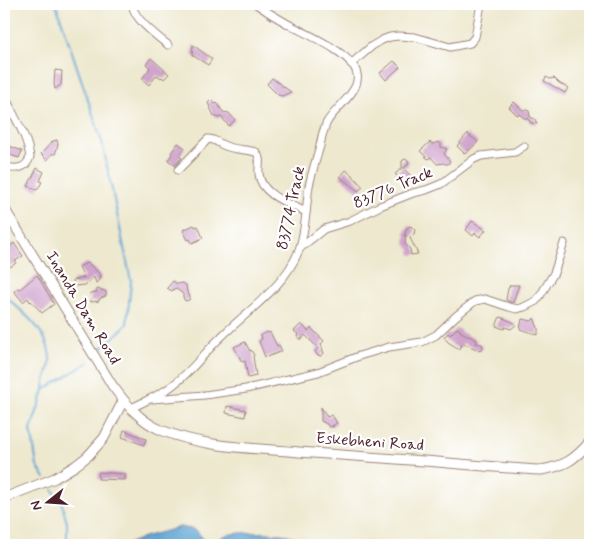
<svg xmlns="http://www.w3.org/2000/svg" width="594" height="549" viewBox="0 0 594 549" font-family="Mynerve,sans-serif">
  <style>
    .water { fill: #5fa4d4; stroke: #546280 }
    .lines { fill: none; stroke-linecap: round; stroke-linejoin: round }
    .stream { stroke: #5fa4d4; stroke-width: 2 }
    .building { fill: #d0a4cd }
    .minor-casing { stroke: #9c847c; stroke-width: 9 }
    .tertiary-casing { stroke: #9c847c; stroke-width: 11 }
    .minor { stroke: #fff; stroke-width: 7 }
    .tertiary { stroke: #fff; stroke-width: 9 }
    .labels { text-anchor: middle; dominant-baseline: central; stroke-width: 4.5; stroke-linejoin: round; paint-order: stroke }
    .street-label { font-size: 16px; fill: #4a1f2b; stroke: #fff }
  </style>
  <rect width="100%" height="100%" fill="#fff"/>
  <filter id="ink" filterUnits="userSpaceOnUse"><feTurbulence type="fractalNoise" baseFrequency=".02" numOctaves="2"/><feDisplacementMap in="SourceGraphic" scale="10" xChannelSelector="R" yChannelSelector="G"/><feConvolveMatrix kernelMatrix="1 2 1 2 8 2 1 2 1" color-interpolation-filters="sRGB"/></filter>
  <filter id="wash" filterUnits="userSpaceOnUse"><feTurbulence type="fractalNoise" baseFrequency=".0096" numOctaves="4" result="noise"/><feDisplacementMap in="SourceGraphic" scale="20" xChannelSelector="R" yChannelSelector="G"/><feGaussianBlur stdDeviation="1.12" result="paint"/><feColorMatrix in="noise" values="0 0 0 0 0 0 0 0 0 0 0 0 0 0 0 0 0 1.4 0 .05"/><feComposite in="paint" operator="in"/></filter>
  <g filter="url(#wash)">
    <rect width="100%" height="100%" fill="#ede8ce"/>
    <path class="water" d="M180,527L196,530L207,544C220,543 215,540 224,536C234,531 280,532 291,536C298,538 304,543 312,545H125L144,537Z"/>
    <g class="lines">
      <g class="stream">
        <polyline points="56,4 102,142 131,281 127,324 100,350"/>
        <path d="M4,295C23,313 52,333 50,363C49,372 44,380 44,389"/>
        <polyline points="45,478 37,466 31,430 44,390 89,362"/>
        <polyline points="53,490 62,504 67,523 67,545"/>
      </g>
    </g>
    <g id="blocks">
      <g class="building">
        <polygon points="193,45 212,59 208,65 192,55"/>
        <polygon points="151,58 169,74 164,79 162,77 161,78 157,75 149,85 142,79 150,68 146,64"/>
        <polygon points="394,61 400,67 386,80 380,73"/>
        <polygon points="55,70 62,71 61,85 55,89 54,84"/>
        <polygon points="546,77 550,79 554,78 559,83 568,88 565,93 544,81"/>
        <polygon points="272,78 280,84 291,92 282,96 278,95 267,84"/>
        <polygon points="211,100 215,104 217,103 223,112 229,113 235,120 229,126 221,117 218,118 214,116 208,103"/>
        <polygon points="514,102 523,110 526,110 529,111 530,117 535,119 537,124 531,123 528,119 524,118 519,114 517,115 509,107"/>
        <polygon points="468,133 469,136 473,138 478,142 465,154 457,146"/>
        <polygon points="57,140 58,144 55,155 53,153 47,160 41,154 53,141"/>
        <polygon points="430,142 432,144 439,142 441,144 441,147 447,149 444,154 450,161 448,164 445,164 444,163 437,164 431,157 428,159 420,151"/>
        <polygon points="178,143 185,148 179,156 182,158 175,165 168,160 172,154 171,153"/>
        <polygon points="4,144 22,151 19,158 4,153"/>
        <polygon points="405,159 409,161 408,165 403,168 412,177 406,183 395,174 402,168 402,161"/>
        <polygon points="37,168 44,172 40,181 42,182 37,190 28,186"/>
        <polygon points="346,170 353,176 363,187 358,191 340,177"/>
        <polygon points="472,221 486,230 480,237 475,233 473,236 466,230"/>
        <polygon points="194,225 195,227 198,226 203,238 192,243 190,239 188,240 183,230"/>
        <polygon points="410,226 412,227 415,230 414,234 410,238 418,254 411,255 410,249 405,244 406,235 404,236 407,228"/>
        <polygon points="14,243 23,256 15,261 16,263 10,267 4,258 4,252"/>
        <polygon points="86,263 89,264 100,274 101,276 100,280 96,283 94,277 85,285 74,286 73,280 84,278 79,267"/>
        <polygon points="37,275 54,304 42,313 31,301 30,302 28,298 23,302 14,291 18,288 20,289"/>
        <polygon points="173,281 177,284 182,283 186,285 187,292 190,297 189,300 185,301 183,297 183,294 175,288 172,291 167,288"/>
        <polygon points="510,285 519,285 516,293 513,303 506,300 508,289"/>
        <polygon points="97,289 105,291 106,292 106,296 99,299 99,301 91,302 90,293 97,292"/>
        <polygon points="500,317 513,322 516,325 511,329 505,327 504,329 496,326"/>
        <polygon points="534,318 538,328 538,335 520,329 522,319 532,321"/>
        <polygon points="301,324 308,331 311,328 324,341 321,344 324,354 323,353 321,356 317,355 315,351 318,348 305,335 302,339 299,339 297,336 298,334 294,331"/>
        <polygon points="457,328 460,330 461,332 477,340 476,343 482,344 483,348 480,351 463,343 459,349 448,342 444,337 448,333 450,335"/>
        <polygon points="268,332 268,333 270,332 277,346 279,345 282,351 267,357 267,356 265,357 259,341 262,339 261,335"/>
        <polygon points="245,342 250,351 251,350 254,355 253,356 256,376 248,378 245,361 242,362 234,347"/>
        <polygon points="227,406 246,410 245,417 226,413"/>
        <polygon points="321,407 327,417 332,415 337,423 332,426 334,427 331,426 329,427 327,424 321,421"/>
        <polygon points="124,430 146,439 144,445 122,437"/>
        <polygon points="99,472 125,474 125,480 98,479"/>
      </g>
    </g>
  </g>
  <g filter="url(#ink)">
    <use href="#blocks" fill-opacity="0" stroke="#9c847c" stroke-width="1"/>
    <g class="lines">
      <g class="minor-casing">
        <g id="minor">
          <path d="M133,4C131,17 158,37 168,45"/>
          <polyline points="351,64 372,46 382,40 390,37 398,36 415,37 450,47 470,43 475,37 481,4"/>
          <path d="M4,92C11,114 27,133 30,157C26,170 15,169 4,167"/>
          <path d="M178,170L208,139C214,139 217,142 223,145C233,150 245,149 256,152C262,159 258,166 259,174C261,195 290,204 306,212"/>
          <polyline points="300,248 324,229 350,221 380,206 413,193 426,190 441,184 474,159 481,156 515,152 524,146"/>
          <polyline points="152,399 205,395 246,389 318,372 359,356 389,347 422,342 436,335 456,316 475,301 485,299 509,307 517,309 524,307 536,301 540,296 554,273 564,243"/>
          <path d="M130,409C144,401 161,395 173,385C192,371 205,352 221,337C248,310 285,287 299,250C306,229 306,208 309,186C312,173 316,159 320,146C321,139 323,131 326,124C333,109 361,92 357,74C353,53 306,34 288,24C277,18 266,11 256,4"/>
        </g>
      </g>
      <g class="tertiary-casing">
        <g id="tertiary">
          <path d="M4,208L112,385C125,403 140,421 161,430C204,448 254,448 299,452C341,455 382,458 424,461C463,464 502,468 541,470C565,466 574,460 590,442"/>
          <polyline points="4,498 55,478 75,466 88,456 104,438 123,401"/>
        </g>
      </g>
      <use href="#minor" class="minor"/>
      <use href="#tertiary" class="tertiary"/>
    </g>
  </g>
  <g class="labels">
    <g class="street-label">
      <text transform="translate(393 188) rotate(-23)">83776 Track</text>
      <text transform="translate(291 208) rotate(-78)">83774 Track</text>
      <text transform="translate(83 308) rotate(59)">Inanda Dam Road</text>
      <text transform="translate(370 442) rotate(4)">Eskebheni Road</text>
    </g>
  </g>
  <rect width="594" height="549" fill="none" stroke="#fff" stroke-width="20"/>
  <g transform="translate(48 502) rotate(253)" stroke="#ffffff" stroke-width="4" paint-order="stroke">
  <path d="M0-4L9 19L0 12L-9 19Z" fill="#4a1f2b"/>
  <text y="-8" font-size="14" font-weight="bold" text-anchor="middle" fill="#4a1f2b">N</text>
  </g>
</svg>
